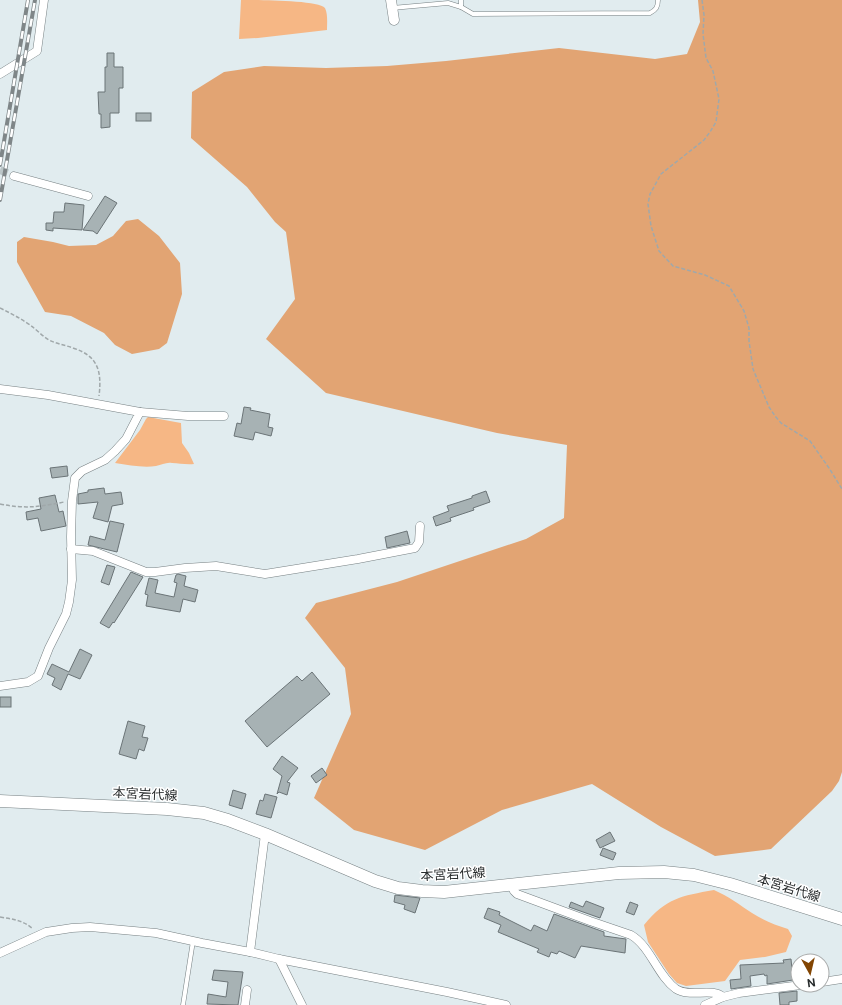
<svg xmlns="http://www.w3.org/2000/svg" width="842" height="1005" viewBox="0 0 842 1005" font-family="'Public Sans','Noto Sans JP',sans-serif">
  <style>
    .forest { fill: #e2a473 }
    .water { fill: #f6b785 }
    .building { fill: #a7b2b4; stroke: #6b7477 }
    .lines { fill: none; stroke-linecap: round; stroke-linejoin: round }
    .minor-tunnel { stroke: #bcc6c8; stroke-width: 8; stroke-dasharray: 8 4; stroke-linecap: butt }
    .service-casing { stroke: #778083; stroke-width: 5 }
    .minor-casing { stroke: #778083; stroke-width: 9 }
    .tertiary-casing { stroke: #778083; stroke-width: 11 }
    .secondary-casing { stroke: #778083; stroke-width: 13 }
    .path { stroke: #a0a8aa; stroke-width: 1.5; stroke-dasharray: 4 2; stroke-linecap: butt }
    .service { stroke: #fff; stroke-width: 4 }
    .minor { stroke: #fff; stroke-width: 8 }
    .tertiary { stroke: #fff; stroke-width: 10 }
    .secondary { stroke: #fff; stroke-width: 12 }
    .rail-casing { stroke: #7f8688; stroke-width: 4 }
    .rail { stroke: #fff; stroke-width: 2.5; stroke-dasharray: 8; stroke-linecap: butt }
    .labels { text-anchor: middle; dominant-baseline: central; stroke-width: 3; stroke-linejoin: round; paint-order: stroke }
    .street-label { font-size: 13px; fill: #282c2d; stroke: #fff }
  </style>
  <rect width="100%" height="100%" fill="#e1ecef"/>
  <g class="forest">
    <polygon points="698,0 842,0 842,772 839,781 832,791 771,849 715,856 661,827 592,784 502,810 425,850 354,830 314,798 351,714 345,668 305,618 316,603 397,582 526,539 564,518 567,445 497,433 326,393 266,339 295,299 286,232 275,222 247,187 191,138 192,92 224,72 264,66 326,68 387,66 446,61 559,48 655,59 687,54 700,22"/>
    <polygon points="138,219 159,236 180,263 182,294 167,343 159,349 132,354 115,345 104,333 71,316 45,312 17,262 17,242 24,237 53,242 69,246 96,245 113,236 126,221"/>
  </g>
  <g class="water">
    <path d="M241,0C256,0 318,0 325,8C328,14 327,24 327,30L258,38L239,39Z"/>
    <path d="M148,417L181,423L182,443L189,453L194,464C186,465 179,463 172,463C166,462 162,465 156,466C143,468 129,465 115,463L140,430L146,419Z"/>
    <path d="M714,890C728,896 740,905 752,913C763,920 775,925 788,929L792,936L786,952L765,957L740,960L725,981L686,986L677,983L669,974L648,942L644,925C666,898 681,896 714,890Z"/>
  </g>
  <g class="building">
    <polygon points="107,53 114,53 114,67 123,67 123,88 119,88 119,113 110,113 110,127 101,128 101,114 99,114 98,92 105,92 105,67 107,67"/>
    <rect x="136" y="113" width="15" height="8"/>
    <polygon points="105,196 117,203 97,234 93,231 83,230"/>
    <polygon points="65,203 84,205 82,230 53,228 53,231 46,230 46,223 53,223 54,212 64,212"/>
    <polygon points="244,407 251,408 250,410 270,414 268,427 273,428 271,436 255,432 253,440 234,436 237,423 241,424"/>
    <polygon points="67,466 68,476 52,478 50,468"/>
    <polygon points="104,488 105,494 121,492 123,504 112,506 108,522 93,518 98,502 78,504 78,494 88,492 88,490"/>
    <polygon points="486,491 490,502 473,508 474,510 450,518 451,521 436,526 433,517 449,511 447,506 472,498 472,496"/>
    <polygon points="55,495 59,512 63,511 66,526 41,531 38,518 27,520 26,512 41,509 39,498"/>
    <polygon points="110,521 124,524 117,552 88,545 90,536 105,540"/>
    <polygon points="407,531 410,543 387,548 385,537"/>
    <polygon points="107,565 115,567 109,585 101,582"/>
    <polygon points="131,572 143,577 114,623 113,622 109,628 100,623"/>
    <polygon points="178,574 186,576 184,586 198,590 195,602 183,599 180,612 146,606 148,595 145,594 149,578 158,580 155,593 174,597 177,583 174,582 176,575"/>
    <polygon points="80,649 92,655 80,679 68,674 61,690 52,685 55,678 47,674 52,664 69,672"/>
    <polygon points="312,672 330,694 267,747 245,721 297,676 302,681"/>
    <rect x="0" y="697" width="11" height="10"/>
    <polygon points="128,721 145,726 142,737 148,738 144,751 139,749 136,759 119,754"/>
    <polygon points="282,756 298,768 287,782 290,783 287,795 279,792 277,794 282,776 273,769"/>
    <polygon points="322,768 327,775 316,783 311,776"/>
    <polygon points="233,790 246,794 242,809 229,805"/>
    <polygon points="265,794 277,797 271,818 256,814 260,800 263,801"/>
    <polygon points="610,832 615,841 600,848 596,840"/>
    <polygon points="603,848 616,853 613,860 600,855"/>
    <polygon points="395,895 420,898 415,913 404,909 405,905 394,902"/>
    <polygon points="586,901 604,908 600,918 569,907 571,902 583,907"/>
    <polygon points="630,902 638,905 634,915 626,912"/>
    <polygon points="488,908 500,912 499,915 531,931 534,925 547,931 554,914 604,932 604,936 626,939 625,953 581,946 575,958 559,951 557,954 551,952 549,957 537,952 539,949 498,932 501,925 484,918"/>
    <polygon points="791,959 793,980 767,984 767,975 765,976 764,974 750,976 751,986 731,989 730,980 741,979 740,965 784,963 783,960"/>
    <polygon points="214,970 243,972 238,1005 207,1004 208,994 226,997 228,982 212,980"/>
    <polygon points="797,991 797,1001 789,1002 789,1005 780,1005 779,993"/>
  </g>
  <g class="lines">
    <polyline class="minor-tunnel" points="0,170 14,176"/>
    <g class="service-casing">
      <g id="service">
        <polyline points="461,0 461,7"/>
        <path d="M392,8L448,3L461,7L473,14L650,13C656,10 658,7 658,0"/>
        <polyline points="183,1005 193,941"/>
      </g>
    </g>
    <g class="minor-casing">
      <g id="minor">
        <polyline points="0,74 37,51 44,0"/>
        <polyline points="14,176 88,196"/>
        <polyline points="0,389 48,395 140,412 126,439 115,451 105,460 82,471 75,478 72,501 71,537 72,580 69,602 66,614 49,648 38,676 28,682 0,686"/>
        <polyline points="140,412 188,416 224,416"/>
        <polyline points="71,549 93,551 146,572 155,572 185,568 216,566 265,574 358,559 415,548 419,542 420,526"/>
        <path d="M510,884L514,891L517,894L590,921L631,935C651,947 657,975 676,989C690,998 712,987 723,997"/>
        <polyline points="250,952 265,834"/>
        <polyline points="0,953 46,932 72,928 90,927 156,933 202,943 250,952 279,959 447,992 506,1005"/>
        <polyline points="279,959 302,1005"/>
        <polyline points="822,982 842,979"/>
        <polyline points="245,1005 247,990"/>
        <polyline points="705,1005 723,997 739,993 801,985"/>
      </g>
    </g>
    <g class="tertiary-casing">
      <polyline id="tertiary" points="391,0 394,20"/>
    </g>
    <g class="secondary-casing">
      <polyline id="secondary" points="0,801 167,809 204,813 228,820 265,834 375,881 398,888 422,891 444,892 619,873 664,872 694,875 730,884 842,919"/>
    </g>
    <g class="path">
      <polyline points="702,0 704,15 703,34 706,58 713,71 719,99 716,122 710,132 704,140 661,174 650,194 648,204 651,226 659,251 673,266 705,275 729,286 744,311 749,328 749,341 753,369 769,407 775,416 781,423 810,441 829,468 842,489"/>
      <path d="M0,308C10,313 20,318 30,325C36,329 42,336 49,340C57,344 65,345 73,348C98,356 102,371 99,396"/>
      <path d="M0,504C25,509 39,507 64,502"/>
      <path d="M0,917C12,919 23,920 33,929"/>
    </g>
    <use href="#service" class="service"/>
    <use href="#minor" class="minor"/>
    <use href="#tertiary" class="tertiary"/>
    <use href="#secondary" class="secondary"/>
    <g class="rail-casing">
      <g id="rail">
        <polyline points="0,165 28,0"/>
        <polyline points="0,200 35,0"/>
      </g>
    </g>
    <use href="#rail" class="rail"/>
  </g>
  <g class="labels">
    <g class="street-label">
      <text transform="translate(145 794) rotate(3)">本宮岩代線</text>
      <text transform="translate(453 874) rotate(-3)">本宮岩代線</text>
      <text transform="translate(789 888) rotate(17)">本宮岩代線</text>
    </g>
  </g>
  <g transform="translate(810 973) rotate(172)"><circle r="19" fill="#ffffff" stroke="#a9abab"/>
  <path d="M0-3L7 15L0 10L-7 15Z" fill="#824502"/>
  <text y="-6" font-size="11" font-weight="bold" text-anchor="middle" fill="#282c2d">N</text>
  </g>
</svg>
